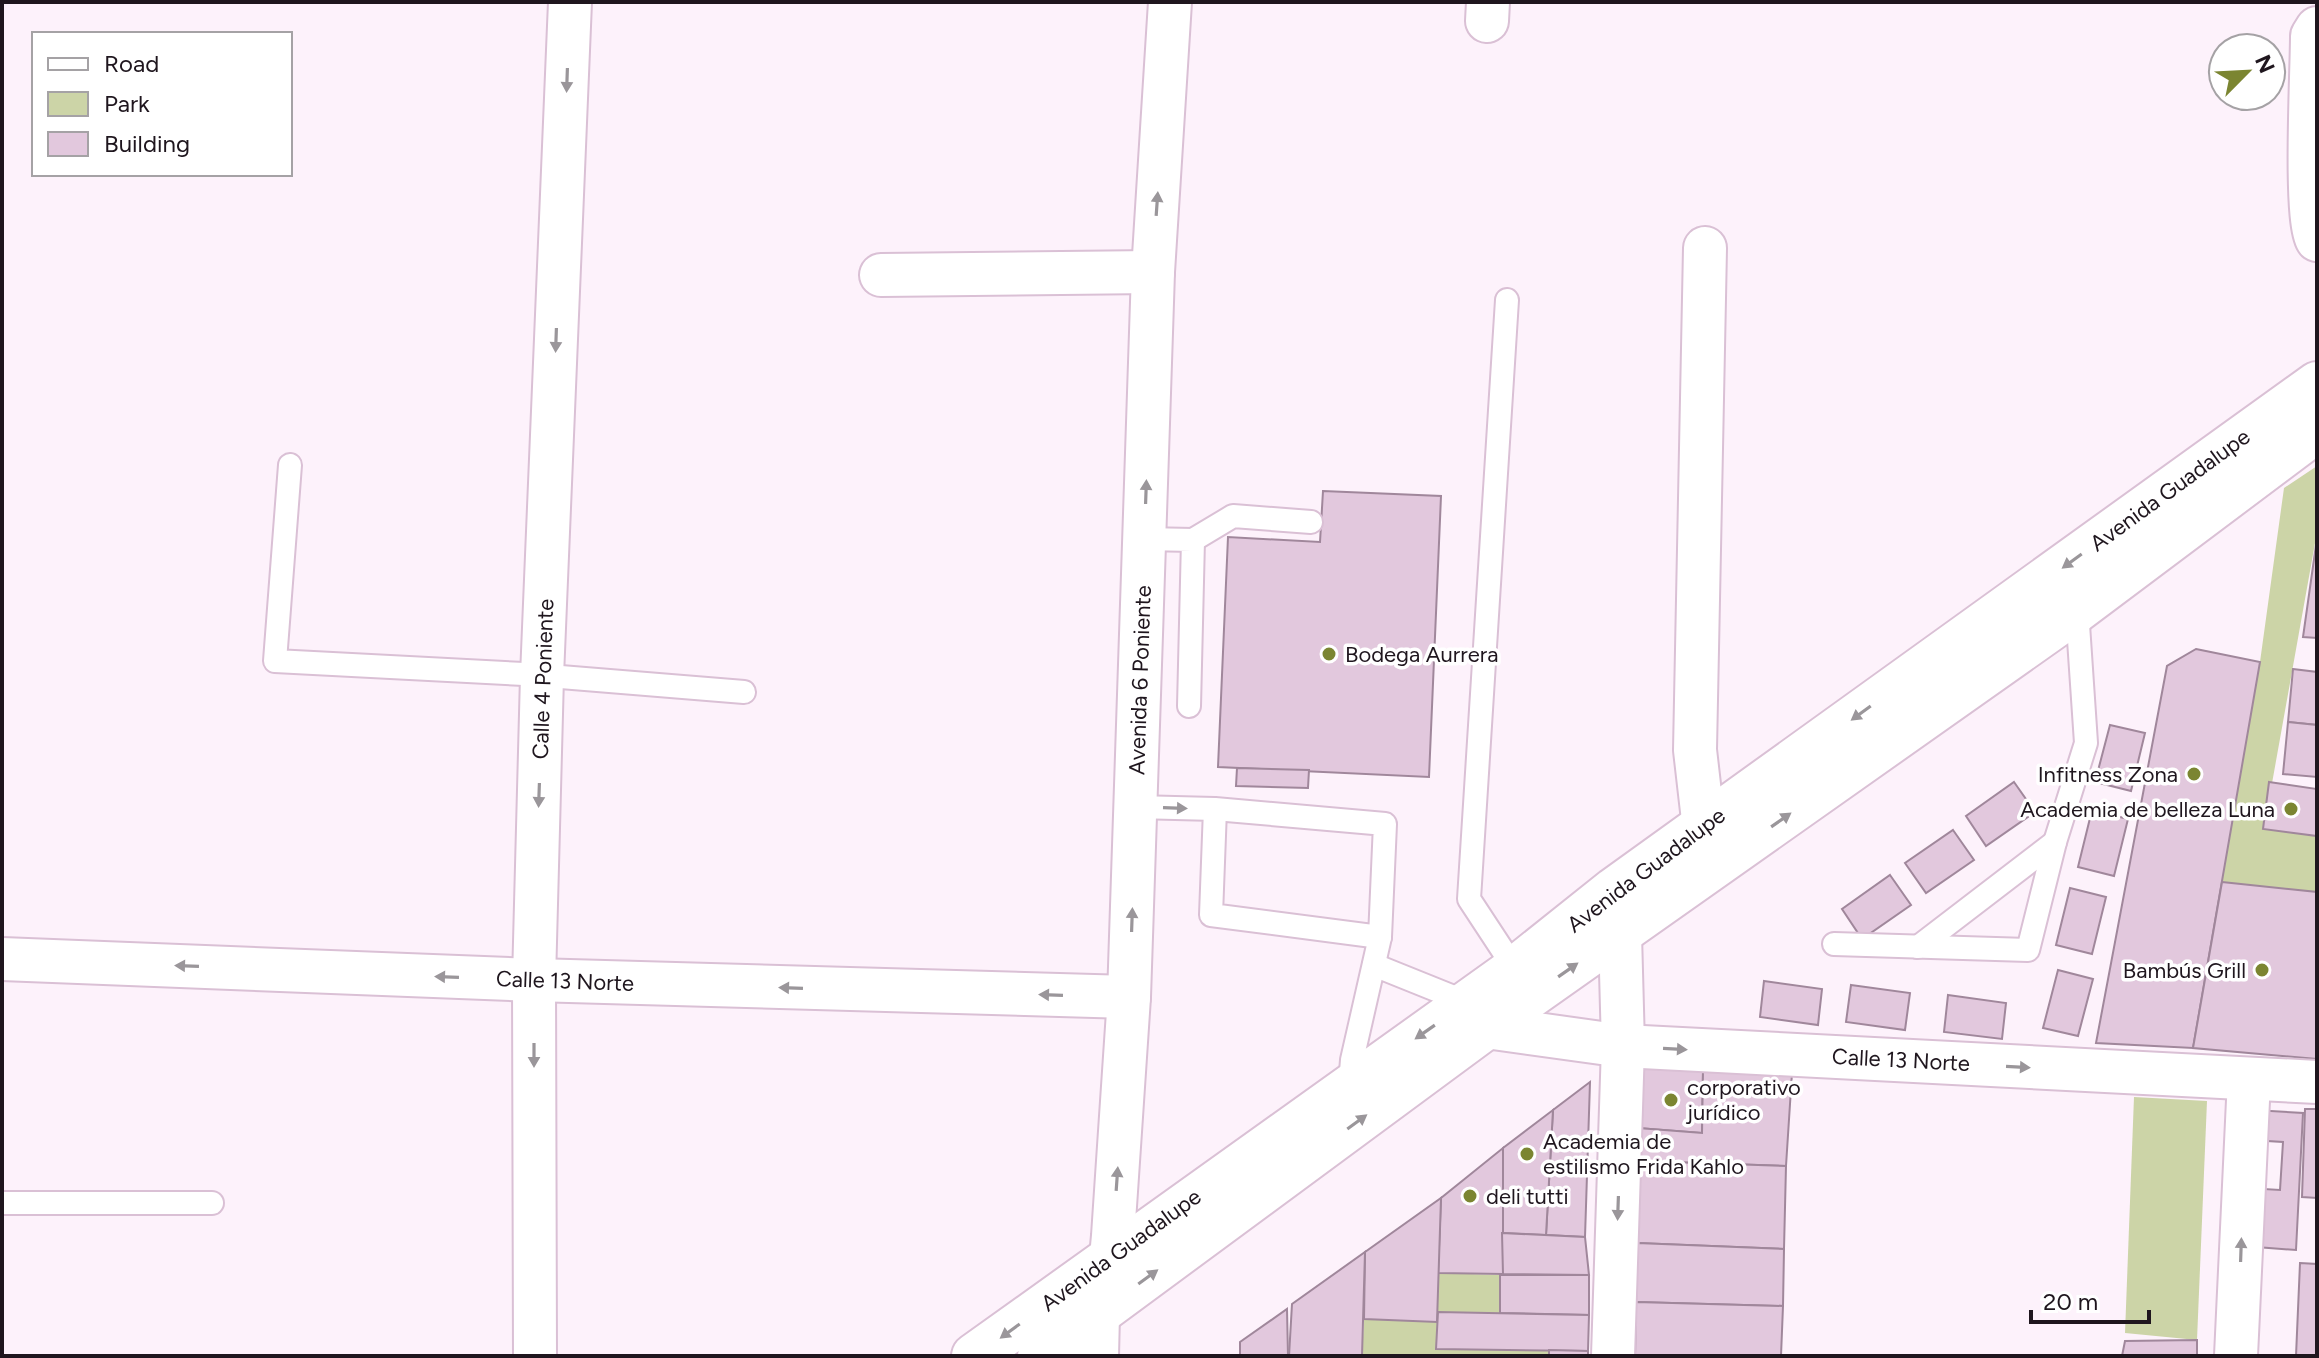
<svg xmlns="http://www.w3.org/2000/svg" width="2319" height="1358" viewBox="0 0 2319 1358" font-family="Figtree,sans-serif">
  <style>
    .green { fill: #ccd4a7 }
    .building { fill: #e2c8dd; stroke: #a0879b; stroke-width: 2 }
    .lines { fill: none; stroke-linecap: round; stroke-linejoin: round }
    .lane-casing { stroke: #dac0d5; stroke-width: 26 }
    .street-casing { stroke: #dac0d5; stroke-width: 46 }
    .secondary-casing { stroke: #dac0d5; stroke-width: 48 }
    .lane { stroke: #fff; stroke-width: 22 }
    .street { stroke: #fff; stroke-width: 42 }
    .secondary { stroke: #fff; stroke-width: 44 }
    .oneway { fill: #9a969a }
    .poi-dot { fill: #7b8531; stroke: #fff; stroke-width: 3 }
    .labels { text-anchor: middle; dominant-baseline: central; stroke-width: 7; stroke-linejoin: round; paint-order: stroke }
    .street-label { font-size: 22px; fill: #1f161e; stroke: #fff }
    .poi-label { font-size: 22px; fill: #1f161e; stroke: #fff; text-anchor: start }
  </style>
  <rect width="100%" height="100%" fill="#fdf2fb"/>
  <g class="green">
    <polygon points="2317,466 2317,532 2264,828 2317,836 2317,892 2222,882 2260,662 2284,488"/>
    <polygon points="2134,1097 2207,1101 2197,1340 2125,1333"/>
    <polygon points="1438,1273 1500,1275 1500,1313 1438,1312"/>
    <polygon points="1364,1319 1437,1322 1437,1348 1549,1350 1549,1356 1362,1356"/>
  </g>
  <g class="building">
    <polygon points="1323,491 1441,496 1429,777 1218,767 1228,537 1320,542"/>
    <polygon points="2317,538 2317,638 2303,637"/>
    <polygon points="2196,649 2260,662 2193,1048 2096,1043 2167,666"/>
    <polygon points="2293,669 2317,672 2317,725 2288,722"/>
    <polygon points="2288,722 2317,725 2317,777 2283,774"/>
    <polygon points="2110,725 2145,733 2131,791 2095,782"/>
    <polygon points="1237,768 1309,770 1308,788 1236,786"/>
    <polygon points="2014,782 2035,812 1986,846 1966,816"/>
    <polygon points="2269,782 2317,789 2317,836 2263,829"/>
    <polygon points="2092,810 2128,819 2114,876 2078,867"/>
    <polygon points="1953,830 1974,860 1926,893 1905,863"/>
    <polygon points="1890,875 1911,905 1862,939 1842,909"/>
    <polygon points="2222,882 2317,892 2317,1059 2193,1048"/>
    <polygon points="2070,888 2106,897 2092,954 2056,945"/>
    <polygon points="2058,970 2093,979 2078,1036 2043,1028"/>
    <polygon points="1764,981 1822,989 1818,1025 1760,1017"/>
    <polygon points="1851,985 1910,993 1905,1030 1846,1022"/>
    <polygon points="1948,995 2006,1003 2002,1039 1944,1032"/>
    <polygon points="1639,1067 1703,1071 1702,1133 1638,1128"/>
    <polygon points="1703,1071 1792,1073 1786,1166 1639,1161 1638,1128 1702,1133"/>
    <polygon points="1590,1082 1585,1237 1546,1235 1553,1110"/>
    <polygon points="2305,1109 2317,1109 2317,1198 2302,1197"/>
    <polygon points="1553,1110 1546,1235 1502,1233 1503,1148"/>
    <polygon points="2253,1110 2303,1113 2296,1250 2244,1246 2247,1188 2280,1190 2283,1142 2251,1140"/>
    <polygon points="1503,1148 1503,1274 1438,1273 1441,1198"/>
    <polygon points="1639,1161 1786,1166 1784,1249 1637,1243"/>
    <polygon points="1441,1198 1437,1322 1364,1319 1365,1252"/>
    <polygon points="1502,1233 1585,1237 1589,1275 1503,1274"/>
    <polygon points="1637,1243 1784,1249 1783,1306 1636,1302"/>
    <polygon points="1365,1252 1362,1356 1289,1356 1292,1304"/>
    <polygon points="2300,1263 2317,1264 2317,1356 2296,1356"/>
    <polygon points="1500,1275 1589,1275 1589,1315 1500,1313"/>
    <polygon points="1636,1302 1783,1306 1781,1356 1635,1356"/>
    <polygon points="1287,1309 1288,1356 1240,1356 1240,1342"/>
    <polygon points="1438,1312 1589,1315 1588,1351 1436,1349"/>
    <polygon points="2197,1340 2197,1356 2122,1356 2125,1341"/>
    <polygon points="1549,1350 1588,1351 1588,1356 1549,1356"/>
  </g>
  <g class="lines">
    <g class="lane-casing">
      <g id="lane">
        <polyline points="1507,300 1469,899 1515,969"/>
        <polyline points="290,465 275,661 524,674 744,692"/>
        <polyline points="1144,539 1193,540 1189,706"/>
        <polyline points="1193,540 1233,516 1311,522"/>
        <polyline points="1135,807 1215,809 1385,824 1380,937 1211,915 1215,809"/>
        <polyline points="1834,944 2028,950 2055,842 2086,743 2077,610"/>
        <polyline points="1918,947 2055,842"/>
        <polyline points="1374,965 1466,1002"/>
        <polyline points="1350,1085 1352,1060 1380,937"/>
        <polyline points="2,1203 212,1203"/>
      </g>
    </g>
    <g class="street-casing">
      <g id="street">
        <polyline points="1487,21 1488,2"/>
        <path d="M2317,28L2312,36C2312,70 2304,219 2317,240"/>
        <polyline points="1705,248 1695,750 1702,811 1707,824"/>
        <polyline points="881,275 1153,272"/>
        <polyline points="2,959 534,980 1129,997"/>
        <polyline points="1486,1027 1623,1046 2317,1082"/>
        <polyline points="535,1356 534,980 542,676 570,2"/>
        <polyline points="1097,1356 1098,1314 1111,1257 1113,1236 1129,997 1153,272 1170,2"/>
        <polyline points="1613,1356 1623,1046 1620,934"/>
        <polyline points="2236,1356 2249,1079"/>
      </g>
    </g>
    <g class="secondary-casing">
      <g id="secondary">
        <polyline points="974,1356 1515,969 1614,890 2317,384"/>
        <polyline points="1040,1356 1486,1027 2077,610 2317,430"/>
      </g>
    </g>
    <use href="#lane" class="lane"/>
    <use href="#street" class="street"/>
    <use href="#secondary" class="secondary"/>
  </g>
  <defs><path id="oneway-solid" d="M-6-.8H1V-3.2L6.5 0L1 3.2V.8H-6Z" transform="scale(2)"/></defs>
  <g class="oneway">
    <use href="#oneway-solid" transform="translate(567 80) rotate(92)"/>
    <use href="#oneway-solid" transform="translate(1157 204) rotate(-86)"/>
    <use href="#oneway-solid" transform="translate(556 340) rotate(92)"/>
    <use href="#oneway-solid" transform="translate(1146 492) rotate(-88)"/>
    <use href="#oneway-solid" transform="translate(2072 561) rotate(144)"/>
    <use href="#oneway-solid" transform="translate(1861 713) rotate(144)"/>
    <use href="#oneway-solid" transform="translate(539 795) rotate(92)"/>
    <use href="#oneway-solid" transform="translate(1175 808) rotate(2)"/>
    <use href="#oneway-solid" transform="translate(1781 820) rotate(-35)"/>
    <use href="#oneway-solid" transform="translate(1132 920) rotate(-88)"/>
    <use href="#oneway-solid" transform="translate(187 966) rotate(-178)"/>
    <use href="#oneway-solid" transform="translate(1568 970) rotate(-35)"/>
    <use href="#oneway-solid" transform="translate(447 977) rotate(-178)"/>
    <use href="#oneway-solid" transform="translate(791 988) rotate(-178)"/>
    <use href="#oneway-solid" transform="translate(1051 995) rotate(-178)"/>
    <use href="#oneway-solid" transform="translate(1425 1032) rotate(145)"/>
    <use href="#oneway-solid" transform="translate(1675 1049) rotate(3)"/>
    <use href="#oneway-solid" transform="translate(534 1055) rotate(90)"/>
    <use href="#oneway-solid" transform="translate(2018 1067) rotate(3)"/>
    <use href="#oneway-solid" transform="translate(1357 1122) rotate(-36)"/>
    <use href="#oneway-solid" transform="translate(1117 1179) rotate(-86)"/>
    <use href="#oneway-solid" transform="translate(1618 1208) rotate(92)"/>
    <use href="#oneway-solid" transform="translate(2241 1250) rotate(-88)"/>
    <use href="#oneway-solid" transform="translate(1148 1277) rotate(-36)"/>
    <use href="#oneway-solid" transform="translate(1010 1331) rotate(144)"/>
  </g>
  <g class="poi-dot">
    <circle cx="1329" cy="654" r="8"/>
    <circle cx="2194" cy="774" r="8"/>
    <circle cx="2291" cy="809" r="8"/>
    <circle cx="2262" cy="970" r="8"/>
    <circle cx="1671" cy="1100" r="8"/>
    <circle cx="1527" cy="1154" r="8"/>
    <circle cx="1470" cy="1196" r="8"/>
  </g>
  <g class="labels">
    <g class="street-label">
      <text transform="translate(2170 490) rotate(-36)">Avenida Guadalupe</text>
      <text transform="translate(543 679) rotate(-88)">Calle 4 Poniente</text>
      <text transform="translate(1140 680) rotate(-88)">Avenida 6 Poniente</text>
      <text transform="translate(1646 870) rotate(-37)">Avenida Guadalupe</text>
      <text transform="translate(565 981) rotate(2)">Calle 13 Norte</text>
      <text transform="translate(1901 1060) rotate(3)">Calle 13 Norte</text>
      <text transform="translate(1121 1250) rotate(-36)">Avenida Guadalupe</text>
    </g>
    <g class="poi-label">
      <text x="1345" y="654">Bodega Aurrera</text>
      <text x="2178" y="774" text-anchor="end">Infitness Zona</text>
      <text x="2275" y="809" text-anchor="end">Academia de belleza Luna</text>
      <text x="2246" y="970" text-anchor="end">Bambús Grill</text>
      <text x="1687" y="1087">corporativo<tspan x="1687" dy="25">jurídico</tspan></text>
      <text x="1543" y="1141">Academia de<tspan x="1543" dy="25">estilismo Frida Kahlo</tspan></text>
      <text x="1486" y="1196">deli tutti</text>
    </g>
  </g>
  <rect width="2319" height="1358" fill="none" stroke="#1f161e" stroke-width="8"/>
  <rect x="32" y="32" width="260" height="144" fill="#ffffff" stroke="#a5a2a5" stroke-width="2"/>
  <rect x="48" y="58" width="40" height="12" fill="#ffffff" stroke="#a5a2a5" stroke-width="2"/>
  <text x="104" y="72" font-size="24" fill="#1f161e">Road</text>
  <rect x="48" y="92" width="40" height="24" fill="#ccd4a7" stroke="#a5a2a5" stroke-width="2"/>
  <text x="104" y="112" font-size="24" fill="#1f161e">Park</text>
  <rect x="48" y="132" width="40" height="24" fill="#e2c8dd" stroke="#a5a2a5" stroke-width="2"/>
  <text x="104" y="152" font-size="24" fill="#1f161e">Building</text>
  <g transform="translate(2247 72) rotate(66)"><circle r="38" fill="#ffffff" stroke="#a5a2a5" stroke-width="2"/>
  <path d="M0-6L14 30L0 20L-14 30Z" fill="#7b8531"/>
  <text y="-12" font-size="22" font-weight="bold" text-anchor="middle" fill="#1f161e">N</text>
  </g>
  <path d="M2031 1310v12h118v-12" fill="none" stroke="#1f161e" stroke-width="4"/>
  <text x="2043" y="1310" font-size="24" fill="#1f161e" stroke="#ffffff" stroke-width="6" paint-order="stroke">20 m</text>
</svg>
